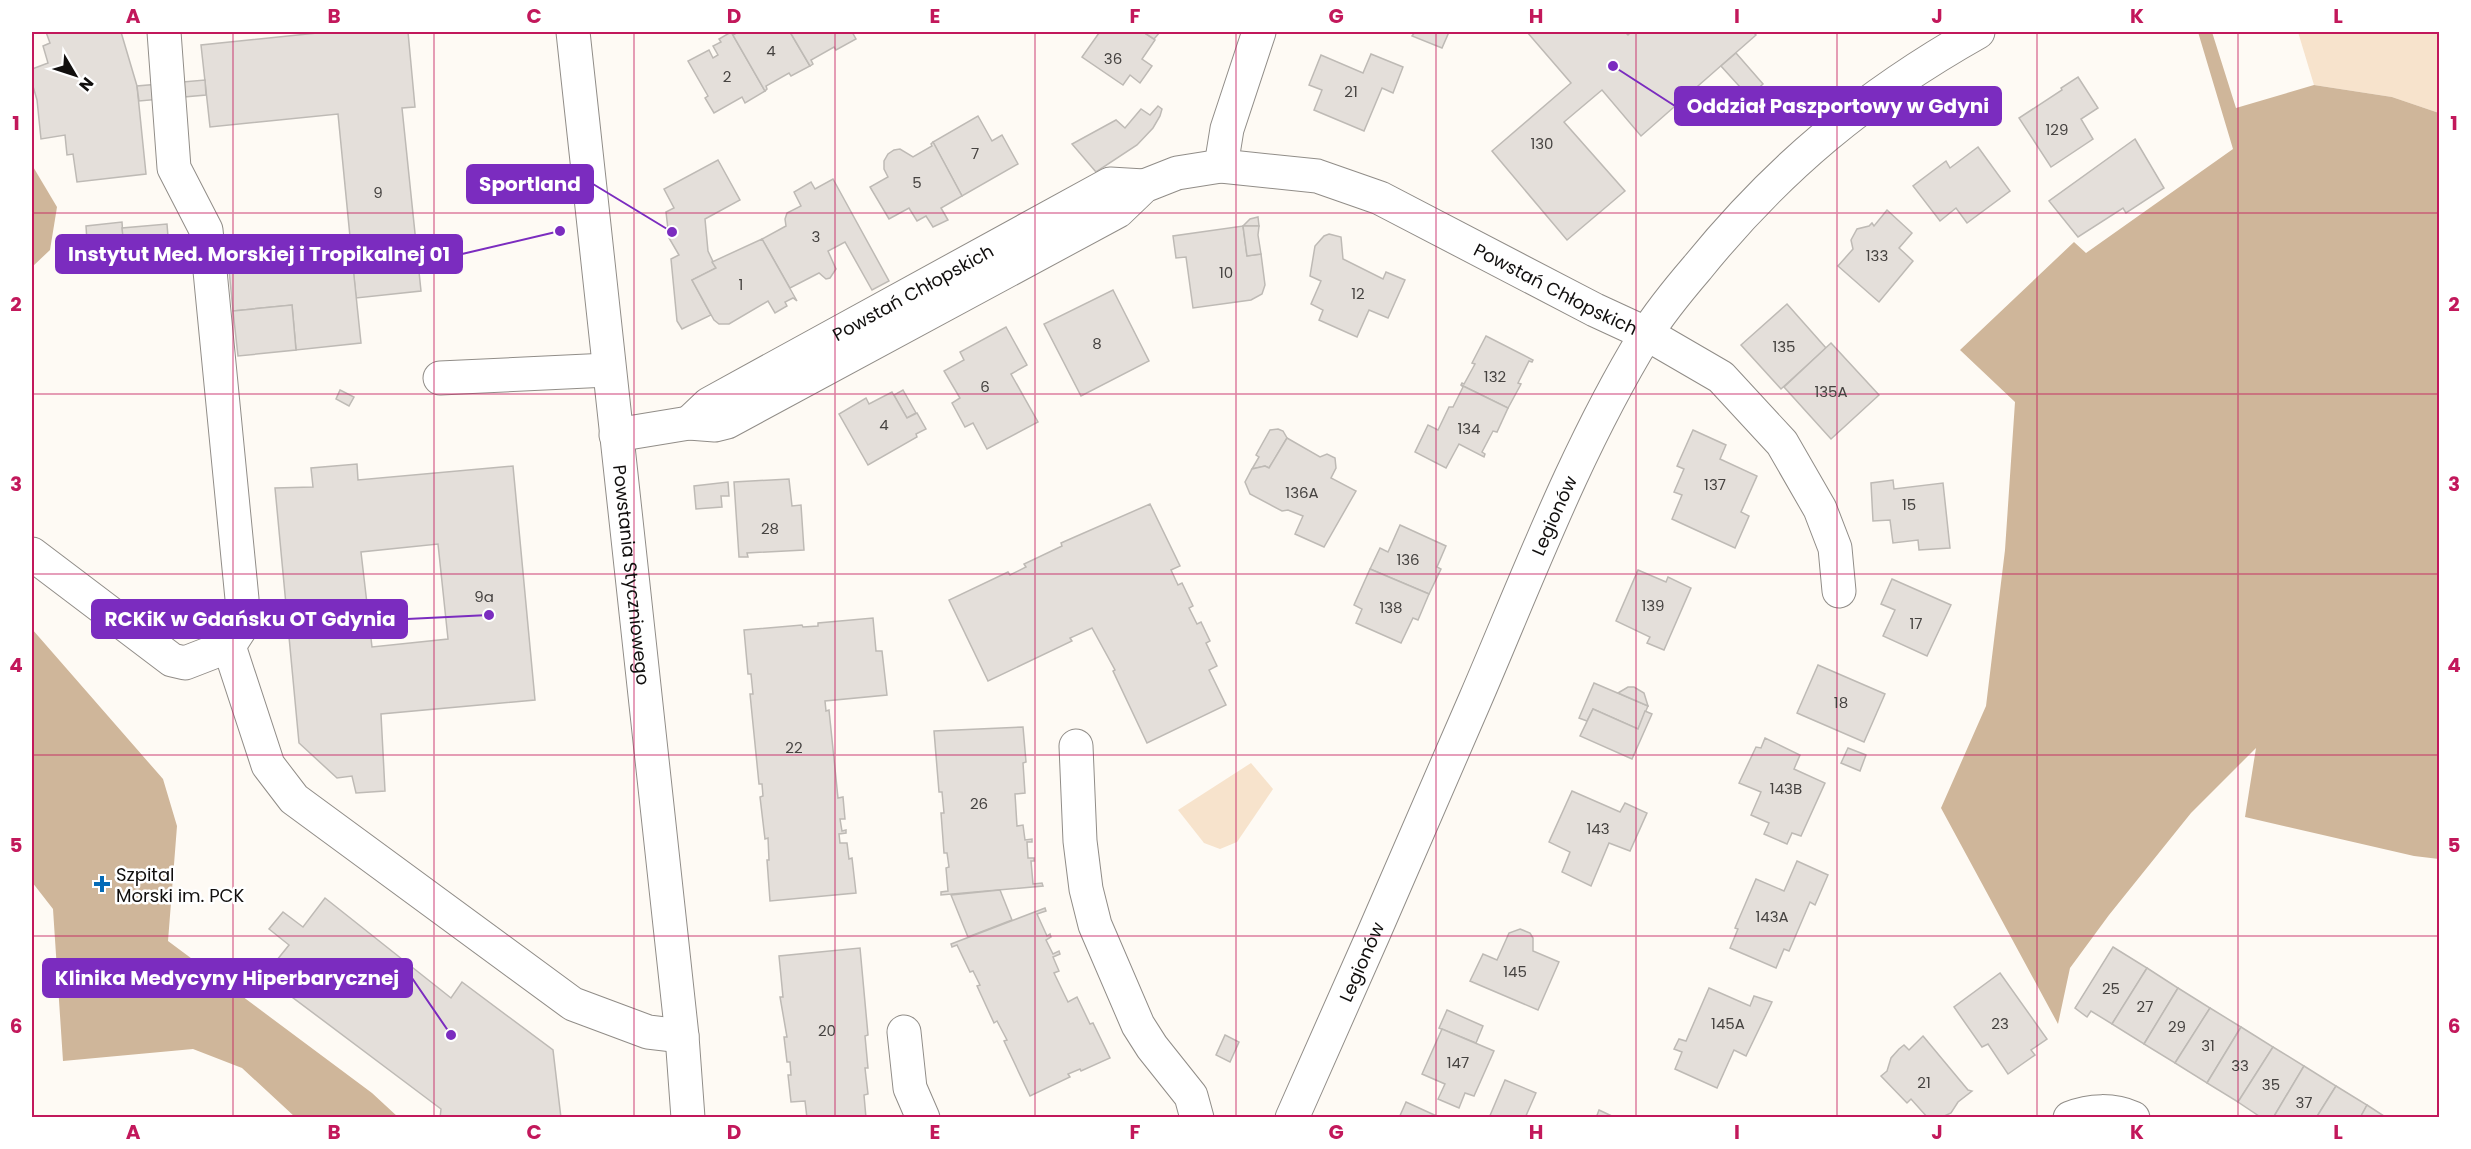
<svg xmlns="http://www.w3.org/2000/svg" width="2471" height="1149" viewBox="0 0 2471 1149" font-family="Poppins,sans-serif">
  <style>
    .green { fill: #f7e3cc }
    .forest { fill: #cfb69a }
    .building { fill: #e4dfda; stroke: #bebab5; stroke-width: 1.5; fill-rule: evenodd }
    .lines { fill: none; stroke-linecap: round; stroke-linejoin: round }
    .minor-casing { stroke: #918d88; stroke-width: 35 }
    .minor { stroke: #fff; stroke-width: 33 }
    .grid { fill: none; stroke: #c2185b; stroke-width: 1.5; stroke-opacity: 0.55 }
    .poi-dot { fill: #046bb7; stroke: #fff; stroke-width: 2 }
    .labels { text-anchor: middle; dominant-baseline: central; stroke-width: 5; stroke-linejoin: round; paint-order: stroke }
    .number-label { font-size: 15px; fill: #464341 }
    .street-label { font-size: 18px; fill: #110f0e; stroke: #fff }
    .poi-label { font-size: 18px; fill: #110f0e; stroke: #fff; text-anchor: start }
    .leader { fill: none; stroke: #7b2cbf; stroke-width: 2 }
    .callout-dot { fill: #7b2cbf; stroke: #fff; stroke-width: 2 }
    .callout { fill: #7b2cbf; stroke: #7b2cbf; stroke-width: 2 }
    .callout-label { font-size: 20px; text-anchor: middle; font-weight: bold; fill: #fff }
    .neatline { fill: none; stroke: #c2185b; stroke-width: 2 }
    .grid-label { font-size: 20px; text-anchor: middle; font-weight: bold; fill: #c2185b }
  </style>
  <rect width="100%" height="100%" fill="#fefaf4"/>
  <g class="green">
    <polygon points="2298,32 2439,32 2439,113 2392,97 2314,85"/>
    <polygon points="1251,763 1273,789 1237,842 1220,849 1204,843 1178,810"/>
  </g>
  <g class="forest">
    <polygon points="2198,32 2212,32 2236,108 2314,85 2392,97 2439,113 2439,859 2414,856 2245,817 2256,748 2191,813 2109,915 2070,968 2058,1024 1941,808 1986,706 2005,550 2015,402 1960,350 2074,242 2086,253 2233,149"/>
    <polygon points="32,165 57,207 50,250 32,267"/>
    <polygon points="32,629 163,779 177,826 168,941 372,1093 398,1117 295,1117 242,1068 193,1049 63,1061 53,909 32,882"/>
  </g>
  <g class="building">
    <polygon points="46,32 121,32 137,86 146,174 77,182 73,154 67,155 65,135 41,139 37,100 32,83 32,69 48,63 43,46 50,43"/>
    <polygon points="327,32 408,32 415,107 402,108 421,291 356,298 338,114 210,127 201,45"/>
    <polygon points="731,32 765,91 745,103 742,97 714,113 705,98 708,96 688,61 709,50 713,58 718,55 713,46 721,42 719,39"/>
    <polygon points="738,32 790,32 810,66 791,76 789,73 766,86 767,89 765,91 733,35"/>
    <polygon points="790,32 852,32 856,39 836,50 834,47 811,60 813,64 810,66"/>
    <polygon points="1097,32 1143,32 1155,40 1142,59 1152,66 1140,83 1130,75 1123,85 1082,57 1099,33"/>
    <polygon points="1143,32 1160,32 1154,39"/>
    <polygon points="1415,32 1449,32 1442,48 1412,36"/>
    <polygon points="1527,32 1625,32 1628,35 1631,32 1753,32 1756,35 1641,136 1602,90 1564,122 1625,191 1567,240 1492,151 1571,83"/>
    <polygon points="1736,53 1763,84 1749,97 1721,66"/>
    <polygon points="1371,54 1403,67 1393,93 1382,88 1364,131 1314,110 1322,90 1309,85 1321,55 1363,73"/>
    <polygon points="2078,77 2098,108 2081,119 2093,139 2051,167 2019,118 2062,90 2061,88"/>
    <polygon points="205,80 206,95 139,101 137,86"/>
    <polygon points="1158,106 1162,109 1160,116 1153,128 1137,145 1096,172 1072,144 1116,120 1125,128 1141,109 1150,115"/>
    <polygon points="978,116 992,141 1002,135 1018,164 962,196 933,142"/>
    <polygon points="2135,139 2164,188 2126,213 2123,208 2078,237 2049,201"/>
    <polygon points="933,142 962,196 941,208 948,220 933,227 926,216 917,221 909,208 889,219 870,187 888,177 884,169 884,161 888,154 894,150 900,149 913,157 932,146 931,144"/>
    <polygon points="1978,147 2010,191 1967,223 1956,208 1940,221 1913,186 1946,161 1950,168"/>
    <polygon points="718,160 740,200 705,219 708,251 716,268 692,280 711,315 682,329 677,321 671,259 679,255 669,238 666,212 674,208 664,189"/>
    <polygon points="833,179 889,281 872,290 845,242 828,251 836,269 830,278 826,279 819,273 790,288 762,239 786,226 785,219 787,213 801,206 794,192 811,182 815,189"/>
    <polygon points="1887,210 1912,233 1899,248 1913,261 1879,302 1838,266 1853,249 1851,240 1857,229 1869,226 1872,223 1874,226"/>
    <polygon points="1258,217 1259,226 1243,226 1250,219"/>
    <polygon points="122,222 124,253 88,257 86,226"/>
    <polygon points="167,224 170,262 126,265 122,228"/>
    <polygon points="1243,226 1247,256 1261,254 1265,285 1262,294 1251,300 1193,308 1186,257 1176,258 1173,236"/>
    <polygon points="1243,226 1259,226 1258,235 1261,254 1247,256"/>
    <polygon points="1329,234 1341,237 1343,259 1383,279 1386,272 1405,280 1388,318 1369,310 1357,337 1319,320 1323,310 1311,304 1321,281 1310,276 1315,246 1324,236"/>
    <polygon points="762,239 797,301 793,298 785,302 787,306 775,313 768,301 729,324 719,324 714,320 692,280 716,268 712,262"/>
    <polygon points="352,257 361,343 296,350 292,305 233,311 229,270"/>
    <polygon points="1113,290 1149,361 1081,396 1044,324"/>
    <polygon points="1787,304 1826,348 1781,389 1741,345"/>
    <polygon points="292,305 296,350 238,356 233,311"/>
    <polygon points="1006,327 1027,365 1011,374 1038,422 987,449 973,423 965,427 952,403 960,398 944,371 964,360 960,352"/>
    <polygon points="1486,336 1533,360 1532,362 1529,361 1518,383 1521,384 1520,386 1508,408 1461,385 1462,383 1464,384 1475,364 1472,363"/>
    <polygon points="1831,343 1879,395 1831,439 1784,387"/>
    <polygon points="1461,385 1508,408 1497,432 1493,431 1482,452 1485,454 1484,457 1459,444 1446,468 1415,452 1428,425 1438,430 1449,407 1453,407 1463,387"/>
    <polygon points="340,390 354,397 349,406 336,399"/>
    <polygon points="903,390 916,413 907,418 894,395"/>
    <polygon points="892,392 907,418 917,413 926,429 916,434 917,437 868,465 839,414 866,398 869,404"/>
    <polygon points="1278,429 1283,431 1287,438 1269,468 1265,466 1252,469 1259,457 1256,455 1270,430"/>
    <polygon points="1693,430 1726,445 1720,459 1757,476 1741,512 1749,516 1735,548 1672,519 1682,495 1674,492 1684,469 1677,466"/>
    <polygon points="1287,438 1320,457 1327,454 1335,458 1336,468 1331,478 1356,491 1324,547 1295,534 1303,516 1288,510 1282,511 1250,494 1245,482 1252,469 1265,466 1269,468"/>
    <path d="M357,464L358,480L513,466L535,700L381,714L385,791L356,793L352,776L337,778L299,743L275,488L313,487L311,468ZM438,544L448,639L372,647L361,552Z"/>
    <polygon points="789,479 792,506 801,505 804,550 747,553 748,557 739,557 734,482"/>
    <polygon points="1893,480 1894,489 1943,483 1950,548 1919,550 1918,540 1893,543 1890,520 1873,521 1871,483"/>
    <polygon points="728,482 729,496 721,496 722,507 696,509 694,486"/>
    <polygon points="1150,504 1180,566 1171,570 1178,585 1182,583 1193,606 1189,608 1197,624 1201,622 1210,641 1206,643 1217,666 1209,670 1226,705 1147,743 1113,671 1115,670 1092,628 1070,638 1072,641 988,681 949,600 1008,572 1010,575 1026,567 1024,564 1062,546 1061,543"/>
    <polygon points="1400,525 1446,546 1437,567 1441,569 1429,594 1370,569 1380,548 1388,552"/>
    <polygon points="1370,569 1429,594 1418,620 1413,618 1401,643 1356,623 1362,609 1354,605"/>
    <polygon points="1638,570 1666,582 1668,577 1691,588 1664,650 1647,643 1650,637 1616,621"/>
    <polygon points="1892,579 1951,605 1927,656 1883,636 1895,610 1881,604"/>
    <polygon points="873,618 876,651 882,651 887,695 825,701 826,711 829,710 838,798 843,797 845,819 840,819 842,831 846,830 846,833 839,834 840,843 847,843 849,859 852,858 856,893 770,901 767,860 769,860 768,838 765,839 760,797 763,796 762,784 759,784 750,694 753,694 751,674 748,674 744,630 802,625 803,627 818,626 818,623"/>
    <polygon points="1818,665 1885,694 1864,742 1797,713"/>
    <polygon points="1594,683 1648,706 1638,729 1593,709 1587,721 1579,718"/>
    <polygon points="1628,687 1634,687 1644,693 1648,706 1618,693"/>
    <polygon points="1593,709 1638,729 1645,711 1652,714 1632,759 1580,736"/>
    <polygon points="1023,727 1026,762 1023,763 1025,793 1015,794 1017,826 1023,825 1025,840 1032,839 1032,842 1027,842 1028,858 1034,858 1034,861 1031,861 1033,884 1042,883 1043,886 941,895 941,892 948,891 946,868 949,867 947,853 944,853 941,813 944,813 942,792 939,792 934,731"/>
    <polygon points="1765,738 1800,755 1794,769 1825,783 1801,836 1792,833 1787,844 1764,834 1769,823 1751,815 1761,792 1739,783 1756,747 1761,748"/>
    <polygon points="1848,748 1866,755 1860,771 1841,763"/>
    <polygon points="1572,791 1620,812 1625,803 1647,813 1630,851 1609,843 1591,886 1562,872 1570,852 1549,842"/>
    <polygon points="1797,861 1828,875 1815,905 1810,902 1789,951 1784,949 1776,968 1730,948 1738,929 1735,928 1756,879 1784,891"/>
    <polygon points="1000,890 1012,920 968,937 951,895"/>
    <polygon points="325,898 451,998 462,982 553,1050 561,1118 440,1118 441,1109 264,976 289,945 269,929 283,912 303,927"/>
    <polygon points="1045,908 1046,911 1037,914 1047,936 1050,934 1051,937 1046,940 1053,954 1059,951 1060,954 1053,957 1059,971 1054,973 1068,1002 1077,997 1090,1024 1093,1023 1110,1058 1081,1071 1080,1069 1068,1074 1070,1077 1030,1096 1004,1041 1007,1040 997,1021 994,1023 977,986 980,985 973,971 970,972 957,945 952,947 951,944"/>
    <polygon points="1520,929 1530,933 1533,938 1533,951 1559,962 1538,1010 1470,981 1483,954 1497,960 1509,933"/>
    <polygon points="2113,947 2147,968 2112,1024 2091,1011 2087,1017 2075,1008"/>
    <polygon points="860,948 868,1035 865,1036 868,1068 865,1068 868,1094 864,1095 866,1118 807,1118 805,1101 791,1102 788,1075 791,1075 790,1062 787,1062 784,1037 787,1037 780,997 783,997 779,956"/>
    <polygon points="2147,968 2178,988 2144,1044 2112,1024"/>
    <polygon points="2000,973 2047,1039 2031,1050 2035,1055 2008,1074 1988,1044 1982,1047 1954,1007"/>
    <polygon points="1709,988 1750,1006 1754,996 1772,1002 1746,1056 1734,1050 1717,1088 1675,1069 1682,1052 1674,1049 1679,1039 1686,1041"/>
    <polygon points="2178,988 2210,1008 2175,1063 2144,1044"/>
    <polygon points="2210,1008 2241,1027 2207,1083 2175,1063"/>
    <polygon points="1447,1010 1483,1026 1476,1043 1439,1028"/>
    <polygon points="2241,1027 2273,1047 2238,1102 2207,1083"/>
    <polygon points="1442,1029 1494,1051 1474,1096 1465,1093 1459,1108 1438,1099 1445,1084 1422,1074"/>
    <polygon points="1225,1035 1239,1042 1230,1062 1216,1055"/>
    <polygon points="1923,1036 1968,1090 1972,1091 1958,1102 1951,1113 1940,1118 1928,1118 1911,1099 1907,1103 1881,1076 1887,1071 1891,1058 1899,1049 1904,1045 1909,1050"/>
    <polygon points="2273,1047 2304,1066 2273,1118 2262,1118 2238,1102"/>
    <polygon points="2304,1066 2336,1086 2316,1118 2273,1118"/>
    <polygon points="1505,1080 1536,1093 1525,1118 1489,1118"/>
    <polygon points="2336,1086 2367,1105 2360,1118 2316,1118"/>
    <polygon points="1406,1102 1441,1118 1399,1118"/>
    <polygon points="2367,1105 2387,1118 2360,1118"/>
    <polygon points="1599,1110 1616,1118 1596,1118"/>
  </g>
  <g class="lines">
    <g class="minor-casing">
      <g id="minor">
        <path id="s1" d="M573,32L682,1036L688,1118"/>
        <polyline points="1221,166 1227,129 1259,32"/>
        <polyline points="440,378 608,370"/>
        <path id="s2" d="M689,423L709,404L1110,184L1144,186"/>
        <path id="s3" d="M616,435L689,423L715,425L727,422L1118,211L1144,186L1177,173L1221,166L1317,176L1380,198L1595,310L1647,334L1721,377L1782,443L1820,509L1835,548L1839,591"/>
        <polyline points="32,554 172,660 185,663 229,646 242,626 242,599 206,230 174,168 164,32"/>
        <polyline points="229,646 268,765 294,799 573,1004 648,1032 682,1036"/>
        <polyline points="1076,746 1080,841 1086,889 1095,925 1138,1025 1152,1047 1191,1096 1197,1118"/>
        <polyline points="904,1032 910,1088 923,1118"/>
        <path id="s4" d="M1292,1118C1354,979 1415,840 1475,700C1528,577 1575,451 1645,336C1660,312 1679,289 1697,268C1778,168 1866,95 1978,32"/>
        <path d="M2070,1118C2090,1110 2113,1109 2133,1118"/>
      </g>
    </g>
    <use href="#minor" class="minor"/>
  </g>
  <path class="grid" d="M233,32V1118M434,32V1118M634,32V1118M835,32V1118M1035,32V1118M1236,32V1118M1436,32V1118M1636,32V1118M1837,32V1118M2037,32V1118M2238,32V1118M32,213H2440M32,394H2440M32,574H2440M32,755H2440M32,936H2440"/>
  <path class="poi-dot" d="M99 875h6v6h6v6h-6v6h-6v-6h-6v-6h6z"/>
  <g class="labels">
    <g class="number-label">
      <text x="771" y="50">4</text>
      <text x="1113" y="58">36</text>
      <text x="727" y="76">2</text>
      <text x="1351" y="91">21</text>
      <text x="2057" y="129">129</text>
      <text x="1542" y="143">130</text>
      <text x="975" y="153">7</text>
      <text x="917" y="182">5</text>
      <text x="378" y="192">9</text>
      <text x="816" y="236">3</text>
      <text x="1877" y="255">133</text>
      <text x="1226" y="272">10</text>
      <text x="741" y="284">1</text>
      <text x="1358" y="293">12</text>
      <text x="1097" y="343">8</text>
      <text x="1784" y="346">135</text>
      <text x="1495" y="376">132</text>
      <text x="985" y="386">6</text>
      <text x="1831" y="391">135A</text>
      <text x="884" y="424">4</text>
      <text x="1469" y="428">134</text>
      <text x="1715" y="484">137</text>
      <text x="1302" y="492">136A</text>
      <text x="1909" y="504">15</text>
      <text x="770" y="528">28</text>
      <text x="1408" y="559">136</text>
      <text x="484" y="596">9a</text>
      <text x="1653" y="605">139</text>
      <text x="1391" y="607">138</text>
      <text x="1916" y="623">17</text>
      <text x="1841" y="702">18</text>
      <text x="794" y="747">22</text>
      <text x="1786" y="788">143B</text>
      <text x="979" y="803">26</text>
      <text x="1598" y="828">143</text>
      <text x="1772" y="916">143A</text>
      <text x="1515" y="971">145</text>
      <text x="2111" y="988">25</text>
      <text x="2145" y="1006">27</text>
      <text x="1728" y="1023">145A</text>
      <text x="2000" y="1023">23</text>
      <text x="2177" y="1026">29</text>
      <text x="827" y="1030">20</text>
      <text x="2208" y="1045">31</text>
      <text x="1458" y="1062">147</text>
      <text x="2240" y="1065">33</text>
      <text x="1924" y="1082">21</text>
      <text x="2271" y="1084">35</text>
      <text x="2304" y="1102">37</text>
    </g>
    <g class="street-label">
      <text stroke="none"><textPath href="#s3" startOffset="1034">Powstań Chłopskich</textPath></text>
      <text stroke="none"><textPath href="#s2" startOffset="260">Powstań Chłopskich</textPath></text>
      <text stroke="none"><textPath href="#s4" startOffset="657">Legionów</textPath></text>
      <text stroke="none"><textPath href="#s1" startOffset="546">Powstania Styczniowego</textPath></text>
      <text stroke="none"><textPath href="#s4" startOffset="171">Legionów</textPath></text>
    </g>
    <g class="poi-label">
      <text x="116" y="874">Szpital<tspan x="116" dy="21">Morski im. PCK</tspan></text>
    </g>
  </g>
  <path class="leader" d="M1613 66L1675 106M672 232L593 184M560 231L462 254M489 615L407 619M451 1035L412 978"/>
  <g class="callout-dot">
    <circle cx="1613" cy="66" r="6"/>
    <circle cx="672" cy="232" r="6"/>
    <circle cx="560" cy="231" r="6"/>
    <circle cx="489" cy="615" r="6"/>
    <circle cx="451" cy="1035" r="6"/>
  </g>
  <g class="callout">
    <rect x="1675" y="87" width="326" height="38" rx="6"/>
    <rect x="467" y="165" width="126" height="38" rx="6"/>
    <rect x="56" y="235" width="406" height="38" rx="6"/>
    <rect x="92" y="600" width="315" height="38" rx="6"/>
    <rect x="43" y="959" width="369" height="38" rx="6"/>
  </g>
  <g class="callout-label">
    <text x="1838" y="113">Oddział Paszportowy w Gdyni</text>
    <text x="530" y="191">Sportland</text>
    <text x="259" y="261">Instytut Med. Morskiej i Tropikalnej 01</text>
    <text x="250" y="626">RCKiK w Gdańsku OT Gdynia</text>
    <text x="227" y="985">Klinika Medycyny Hiperbarycznej</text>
  </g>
  <rect width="2471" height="1149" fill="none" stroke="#ffffff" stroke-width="66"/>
  <g transform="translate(75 75) rotate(129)" stroke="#ffffff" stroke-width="4.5" paint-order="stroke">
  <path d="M0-4.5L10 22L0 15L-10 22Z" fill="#110f0e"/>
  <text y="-9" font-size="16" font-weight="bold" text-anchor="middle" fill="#110f0e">N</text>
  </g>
  <rect x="33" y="33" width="2405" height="1083" class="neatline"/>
  <g class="grid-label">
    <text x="133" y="23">A</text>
    <text x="334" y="23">B</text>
    <text x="534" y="23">C</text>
    <text x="734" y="23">D</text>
    <text x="935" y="23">E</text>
    <text x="1135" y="23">F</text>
    <text x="1336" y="23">G</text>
    <text x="1536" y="23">H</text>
    <text x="1737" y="23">I</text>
    <text x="1937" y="23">J</text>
    <text x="2137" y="23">K</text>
    <text x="2338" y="23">L</text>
    <text x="16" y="130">1</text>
    <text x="2454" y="130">1</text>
    <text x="16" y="311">2</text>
    <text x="2454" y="311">2</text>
    <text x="16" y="491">3</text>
    <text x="2454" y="491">3</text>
    <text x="16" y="672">4</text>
    <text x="2454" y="672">4</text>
    <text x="16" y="852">5</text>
    <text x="2454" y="852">5</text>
    <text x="16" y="1033">6</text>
    <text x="2454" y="1033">6</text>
    <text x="133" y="1139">A</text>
    <text x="334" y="1139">B</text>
    <text x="534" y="1139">C</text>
    <text x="734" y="1139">D</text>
    <text x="935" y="1139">E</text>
    <text x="1135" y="1139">F</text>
    <text x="1336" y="1139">G</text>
    <text x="1536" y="1139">H</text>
    <text x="1737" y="1139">I</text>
    <text x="1937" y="1139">J</text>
    <text x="2137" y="1139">K</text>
    <text x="2338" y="1139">L</text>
  </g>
</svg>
